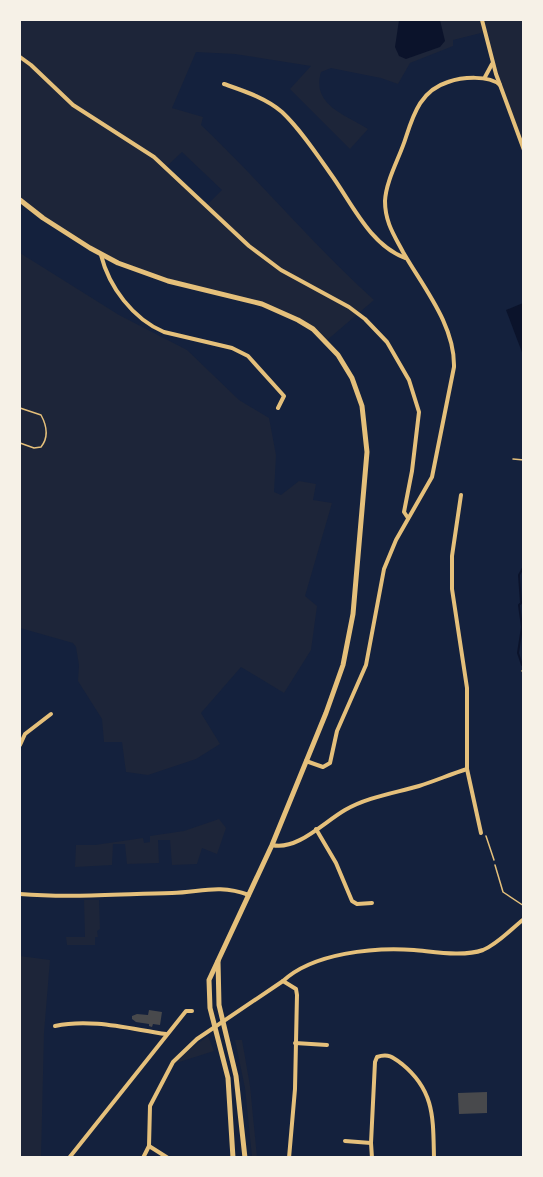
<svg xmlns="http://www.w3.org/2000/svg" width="543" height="1177" viewBox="0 0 543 1177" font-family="'Varela Round',sans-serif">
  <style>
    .green { fill: #1d2539; fill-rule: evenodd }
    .water { fill: #0b132b }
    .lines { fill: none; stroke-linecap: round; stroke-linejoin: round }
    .stream { stroke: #0b132b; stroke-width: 2 }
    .building { fill: #48494c }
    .path { stroke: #e5c07b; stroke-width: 1.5 }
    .service { stroke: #e5c07b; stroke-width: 1.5 }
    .minor { stroke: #e5c07b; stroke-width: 4 }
    .secondary { stroke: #e5c07b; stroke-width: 5 }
  </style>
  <rect width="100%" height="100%" fill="#14213d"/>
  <g class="green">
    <path d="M20,20H523V144L498,74H496L485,32L453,40V46L410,63L398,84L381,78L331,68L321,72C311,105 346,115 368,129L350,149L290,89L311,66L235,54L196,52L172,108L203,117L201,125C261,182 313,245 374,300L326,341L313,329L283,312L168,281L90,248L20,200ZM182,152L222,190L206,206L165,168Z"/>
    <polygon points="20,253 119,315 187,350 239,400 269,418 276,455 274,492 281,495 299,481 316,484 313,500 332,503 305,596 317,606 311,650 284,693 241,667 201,713 220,744 196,759 148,775 126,772 122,742 104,742 102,719 78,681 79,665 76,647 73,643 20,628"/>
    <polygon points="219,819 226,828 217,854 202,848 197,864 172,865 170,840 158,840 159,863 127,864 125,844 113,844 112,865 75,867 76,845 95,845 143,838 144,843 150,842 150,836 184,831"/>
    <polygon points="84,900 99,900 100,929 97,931 98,937 95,937 95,945 67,945 66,937 85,937"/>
    <polygon points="20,956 50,960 44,1033 41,1157 20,1157"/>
    <polygon points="208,1036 214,1051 176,1063 186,1052"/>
    <polygon points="235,1040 242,1040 250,1086 257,1157 252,1157 245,1088"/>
  </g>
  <g class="water">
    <polygon points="399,20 440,20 445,41 440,47 406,59 399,56 395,47"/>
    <polygon points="523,303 523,355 506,310"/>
  </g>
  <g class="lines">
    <polyline class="stream" points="522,665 518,653 522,627 519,605 521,603 519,575 524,566"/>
  </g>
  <g class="building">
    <polygon points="149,1010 162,1012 160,1025 153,1024 152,1027 149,1026 149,1024 136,1022 132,1019 132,1016 137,1014 148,1015"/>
    <polygon points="487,1092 487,1113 459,1114 458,1093"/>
  </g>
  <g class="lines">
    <polyline class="path" points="486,836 494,860"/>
    <g class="service">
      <path d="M20,408L41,415C47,426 49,437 41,447L34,448L20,443"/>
      <polyline points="513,459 524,460"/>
      <polyline points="522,671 524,670"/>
      <polyline points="495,865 503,892 524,906"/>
    </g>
    <g class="minor">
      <polyline points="482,20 496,74 524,150"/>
      <polyline points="20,57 31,65 73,105 154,157 249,246 281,270 349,307 365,319 387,342 409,380 419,412 412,471 404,512 408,518"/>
      <polyline points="485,77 492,64"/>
      <path d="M224,84C244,91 266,98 282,112C300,129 316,153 330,173C352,203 369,244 405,258"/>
      <path d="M101,255C109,287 133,319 164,332L232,348L248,356L284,396L278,408"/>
      <polyline points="20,745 25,734 51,714"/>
      <path d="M306,761L323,767L330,763L337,731L366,665L384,569L396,540L432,477L454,367C455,325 423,287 403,252C394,235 385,222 385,201C386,180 400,157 406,137C414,112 422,90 448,82C462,77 489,75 500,85"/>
      <polyline points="467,769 481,833"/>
      <polyline points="316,829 336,863 352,901 357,904 372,903"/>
      <path d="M272,845C297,851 324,822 345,810C367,797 395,793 419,786C435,781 451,774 467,769V688L452,589V556L461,495"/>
      <path d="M20,894C70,898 121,894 172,893C202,892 218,884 249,895"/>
      <polyline points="283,981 296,989 297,995 295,1089 289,1158"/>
      <path d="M55,1026C91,1018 130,1029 166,1034"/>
      <polyline points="295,1043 327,1045"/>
      <polyline points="345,1141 371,1143"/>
      <polyline points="149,1146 168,1158"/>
      <polyline points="69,1158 186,1011 192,1011"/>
      <path d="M143,1158L149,1146L150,1106L173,1062L197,1039L283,981C313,953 374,947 414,950C436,952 463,957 483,950C498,944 511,929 524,919"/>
      <path d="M372,1158L371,1143L375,1062L377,1057C388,1053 393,1057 402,1064C435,1091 433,1118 434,1158"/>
    </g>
    <g class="secondary">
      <polyline points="20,200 43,218 90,248 118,263 168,281 262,304 298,320 313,329 338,355 352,378 362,406 367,452 353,614 343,665 326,713 272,845 209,980 210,1008 228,1078 233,1158"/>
      <polyline points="218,961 219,1005 236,1076 245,1158"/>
    </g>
  </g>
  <rect width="543" height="1177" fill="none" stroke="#f6f1e7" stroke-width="42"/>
</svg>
